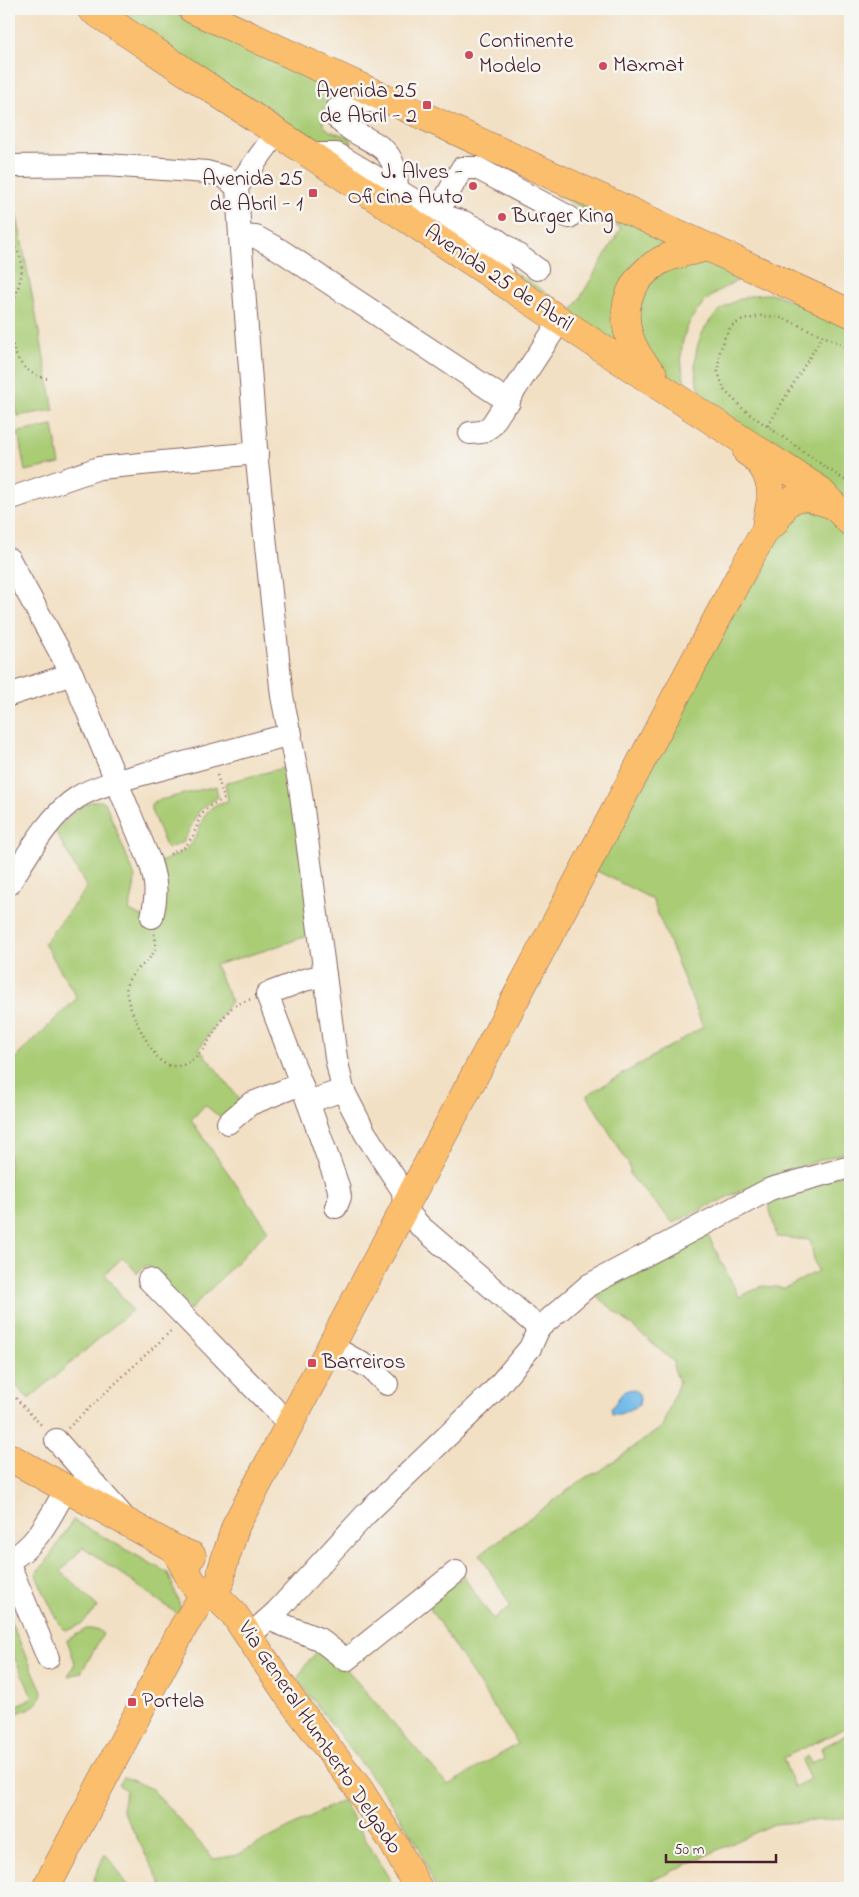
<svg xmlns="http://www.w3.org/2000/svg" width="859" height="1897" viewBox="0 0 859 1897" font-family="'Indie Flower',sans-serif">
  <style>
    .green { fill: #a9cc75; stroke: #7a7650 }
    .water { fill: #6fbae8; stroke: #5c6c8a }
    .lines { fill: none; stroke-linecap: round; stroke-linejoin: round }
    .minor-casing { stroke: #856361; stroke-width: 24 }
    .major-casing { stroke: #856361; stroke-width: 29 }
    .path { stroke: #856361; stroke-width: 2.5; stroke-dasharray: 1 4; stroke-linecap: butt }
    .minor { stroke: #fff; stroke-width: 22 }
    .major { stroke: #fabe6d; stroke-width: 28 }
    .poi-dot { fill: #d1495b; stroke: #f6f6f2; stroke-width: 2 }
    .labels { text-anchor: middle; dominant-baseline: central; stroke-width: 5; stroke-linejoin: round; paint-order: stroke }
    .poi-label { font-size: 22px; fill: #4a1f2b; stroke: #f6f6f2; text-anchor: start }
    .street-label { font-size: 22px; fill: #4a1f2b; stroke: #f6f6f2 }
  </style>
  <rect width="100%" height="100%" fill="#f6f6f2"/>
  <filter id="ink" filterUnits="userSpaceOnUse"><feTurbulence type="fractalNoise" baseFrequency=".02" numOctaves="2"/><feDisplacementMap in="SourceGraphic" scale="10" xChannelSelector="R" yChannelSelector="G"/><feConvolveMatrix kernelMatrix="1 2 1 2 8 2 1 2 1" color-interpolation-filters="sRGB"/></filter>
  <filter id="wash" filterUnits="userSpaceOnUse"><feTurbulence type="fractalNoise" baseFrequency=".0096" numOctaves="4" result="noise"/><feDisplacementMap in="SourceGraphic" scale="20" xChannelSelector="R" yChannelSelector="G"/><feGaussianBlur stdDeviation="1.12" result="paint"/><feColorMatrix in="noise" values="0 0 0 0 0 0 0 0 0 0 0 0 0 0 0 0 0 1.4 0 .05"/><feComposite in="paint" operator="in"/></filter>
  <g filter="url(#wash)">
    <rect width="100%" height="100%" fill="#f2e0c4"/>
    <g class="green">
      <polygon points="110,9 175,9 360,97 338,100 324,107 323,125 330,131 349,137 352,143 347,148 312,145"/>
      <path d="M563,188L745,278C689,298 666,346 692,400L510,279L514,272L573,310L621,228L559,196Z"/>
      <polygon points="9,190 12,190 54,410 17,416 9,369"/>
      <path d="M775,294L850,326V511L707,402C703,395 697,386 696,377C690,337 714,302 755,295C761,294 768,294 775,294Z"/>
      <polygon points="53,426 60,464 25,471 18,432"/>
      <polygon points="807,504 831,516 850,534 850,1151 776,1174 673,1223 630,1175 629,1165 587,1095 703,1027 652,899 595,870 786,510"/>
      <path d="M283,768L287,790L292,794L313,934L263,951L215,965L231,1001L199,1049L209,1060L240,1100L221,1118L205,1105L191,1120L268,1230L190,1310L147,1265L137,1273L123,1257L105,1274L132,1310L29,1399L9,1378V1064L76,999V996L44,943L87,888L55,831C68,819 86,795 105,802L135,877L134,888L129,911L145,918L158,863C168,858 186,853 192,843C204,826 199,806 228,801L225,783Z"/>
      <polygon points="216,786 218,797 199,811 183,842 167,849 151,810 151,804 156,801"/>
      <polygon points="850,1173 850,1726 783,1758 794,1787 810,1779 802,1760 807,1756 811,1763 824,1756 821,1748 850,1733 850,1818 774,1824 636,1888 435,1888 419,1847 387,1797 297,1679 309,1660 322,1647 345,1668 448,1785 518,1744 429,1607 463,1576 493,1619 511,1607 480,1554 586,1477 600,1471 662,1427 679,1382 673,1366 674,1362 589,1289 704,1227 739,1297 762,1286 785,1288 818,1271 815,1264 810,1240 777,1237 766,1195"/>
      <path d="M73,1520L168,1573L182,1611L179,1615L83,1547L61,1571L98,1607C89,1616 79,1630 65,1630L59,1624L37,1578L38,1570L45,1564Z"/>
      <path d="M9,1618L42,1691C40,1708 26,1709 12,1715H9V1709L33,1698L9,1646Z"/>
      <polygon points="86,1629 97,1629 103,1634 81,1673 68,1676 75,1663 67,1640"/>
      <polygon points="124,1777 152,1789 214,1859 237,1855 342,1800 395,1888 163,1888 122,1809 126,1790 119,1785"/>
      <polygon points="105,1853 130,1888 99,1888 94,1879"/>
    </g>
    <path class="water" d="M631,1389C640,1391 641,1397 639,1405L620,1414H612L611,1409L623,1392Z"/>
  </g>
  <g filter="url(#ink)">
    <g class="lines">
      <g class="minor-casing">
        <g id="minor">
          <path d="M389,100C371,101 354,101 337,109L336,117C363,147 396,135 397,189"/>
          <polyline points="312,154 337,154 457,226 492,255 510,287"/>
          <polyline points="9,166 106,165 207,172 225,177 237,187"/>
          <polyline points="240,236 256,237 280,250 509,402"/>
          <polyline points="537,269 496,239 464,222 437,214 462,168 477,168 569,217"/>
          <polyline points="470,433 482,432 491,426 560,321"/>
          <polyline points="9,499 99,468 257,453"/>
          <path d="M9,559L72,674L150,862C157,884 157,895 152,917"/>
          <polyline points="9,695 72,674"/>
          <path d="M9,884C27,856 49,815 78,797C90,789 104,786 117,781L291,734"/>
          <polyline points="325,975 304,980 267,994 308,1102 343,1090"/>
          <polyline points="308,1102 338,1186 340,1197 336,1207"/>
          <polyline points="228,1123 250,1104 301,1084"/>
          <polyline points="149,1280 290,1425"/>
          <polyline points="539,1328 589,1285 770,1189 850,1167"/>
          <polyline points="331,1346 370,1368 387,1384"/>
          <polyline points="56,1440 122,1515"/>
          <path d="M9,1560C37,1547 51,1515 66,1489"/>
          <polyline points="9,1564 48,1658"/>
          <polyline points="276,1612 276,1622 319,1639 346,1660 456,1572"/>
          <polyline points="249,1636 276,1612 366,1514 492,1393 530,1348 539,1328 420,1226 404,1208 403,1191 365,1133 343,1090 336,1058 300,787 282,696 257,461 240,236 237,187 278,131"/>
        </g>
      </g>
      <g class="major-casing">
        <g id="major">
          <polyline points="91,9 674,396 818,489 850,522"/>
          <polyline points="192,9 850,313"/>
          <path d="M653,374C621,341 612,294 655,264C670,253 689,253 706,247"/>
          <path d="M747,452C763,461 772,480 771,498C770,509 766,518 766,529"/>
          <polyline points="9,1457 175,1549 192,1556"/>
          <polyline points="175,1549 191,1580 197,1588 210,1590 218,1585 221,1580 222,1569 236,1525 744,568 766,529 774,523 786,504 794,499 804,496 833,505"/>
          <polyline points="210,1590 234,1614 290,1698 359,1789 394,1844 418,1888"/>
          <polyline points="46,1888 184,1626 207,1590"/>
        </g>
      </g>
      <g class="path">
        <path d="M9,240C14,246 19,252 21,260C24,276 16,291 13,306C6,338 13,374 50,379"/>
        <polyline points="850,348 790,321 778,317 761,316 743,320 731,326 724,339 719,355 718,372 724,390 744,410 850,484"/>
        <polyline points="768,426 823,335"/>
        <polyline points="170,854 185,847 193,836 200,817 208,807 224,799 217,775"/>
        <path d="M154,934C163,960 134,964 127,984C122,1001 147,1043 157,1057C164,1067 178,1068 188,1063C207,1052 214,1028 228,1012C233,1005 243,1002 251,999"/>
        <polyline points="9,1391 43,1427"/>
        <polyline points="68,1428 173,1329"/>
      </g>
      <use href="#minor" class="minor"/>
      <use href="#major" class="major"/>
    </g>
  </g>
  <g class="poi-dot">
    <circle cx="469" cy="55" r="5"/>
    <circle cx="603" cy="66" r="5"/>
    <rect x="422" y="100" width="10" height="10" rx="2.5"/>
    <circle cx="473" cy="186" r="5"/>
    <rect x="308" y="188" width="10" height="10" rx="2.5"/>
    <circle cx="502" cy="217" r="5"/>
    <rect x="307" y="1358" width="10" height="10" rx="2.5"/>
    <rect x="127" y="1697" width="10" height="10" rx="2.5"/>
  </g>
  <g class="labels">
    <g class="poi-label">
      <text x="479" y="42">Continente<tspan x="479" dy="25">Modelo</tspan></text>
      <text x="613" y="66">Maxmat</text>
      <text x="417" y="92" text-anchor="end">Avenida 25<tspan x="417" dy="25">de Abril - 2</tspan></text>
      <text x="463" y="173" text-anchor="end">J. Alves -<tspan x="463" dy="25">Oficina Auto</tspan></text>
      <text x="303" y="180" text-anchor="end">Avenida 25<tspan x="303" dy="25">de Abril - 1</tspan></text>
      <text x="512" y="217">Burger King</text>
      <text x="322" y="1363">Barreiros</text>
      <text x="142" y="1702">Portela</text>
    </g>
    <g class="street-label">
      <text transform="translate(498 279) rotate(34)">Avenida 25 de Abril</text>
      <text transform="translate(319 1738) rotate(56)">Via General Humberto Delgado</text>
    </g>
  </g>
  <rect width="859" height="1897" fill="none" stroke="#f6f6f2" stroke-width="30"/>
  <path d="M666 1854v8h110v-8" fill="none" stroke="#4a1f2b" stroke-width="2.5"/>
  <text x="674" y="1854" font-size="15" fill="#4a1f2b" stroke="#f6f6f2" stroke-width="4" paint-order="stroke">50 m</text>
</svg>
